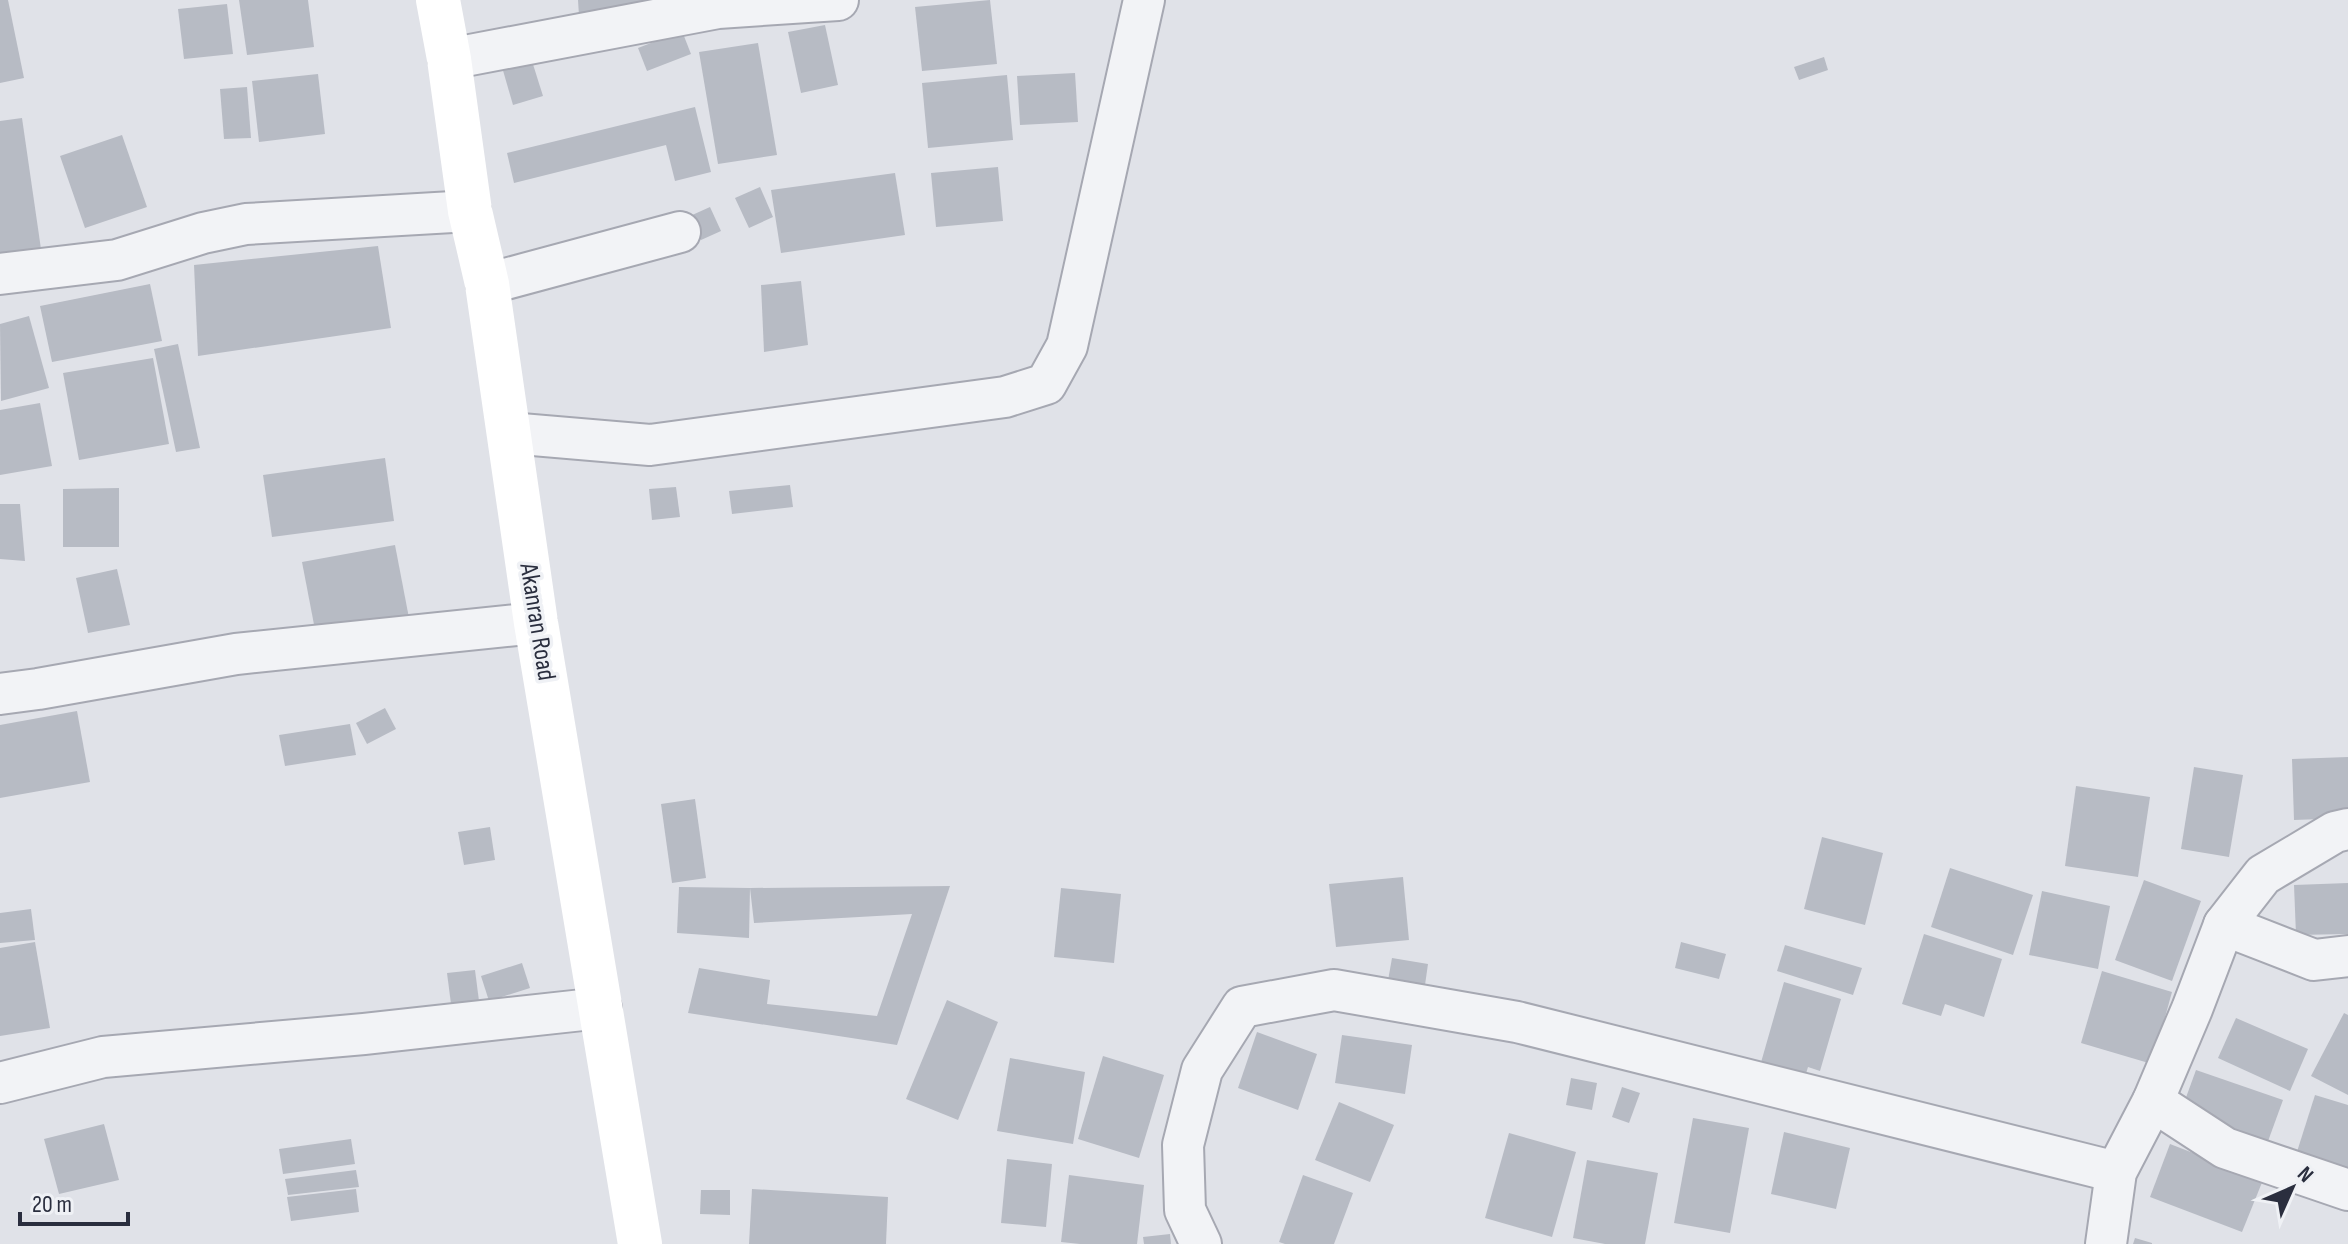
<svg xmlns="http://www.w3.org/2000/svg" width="2348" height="1244" viewBox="0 0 2348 1244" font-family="'Sofia Sans Condensed',sans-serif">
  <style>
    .building { fill: #b7bbc4 }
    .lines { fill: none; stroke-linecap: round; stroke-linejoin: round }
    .minor-casing { stroke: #a6a8b2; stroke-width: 44 }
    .minor { stroke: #f2f3f6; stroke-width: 40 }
    .secondary { stroke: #fff; stroke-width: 44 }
    .labels { text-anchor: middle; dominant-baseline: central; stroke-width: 7; stroke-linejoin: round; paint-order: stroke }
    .street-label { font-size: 26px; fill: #2a2e3e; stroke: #eff1f5 }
  </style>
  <rect width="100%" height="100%" fill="#e0e2e8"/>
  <g class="building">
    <polygon points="0,0 8,0 24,78 0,83"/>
    <polygon points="239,0 308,0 314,47 247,55"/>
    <polygon points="578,0 646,0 648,8 579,16"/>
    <polygon points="990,0 997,64 922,71 915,7"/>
    <polygon points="227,4 233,54 184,59 178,9"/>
    <polygon points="825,25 838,85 801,93 788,32"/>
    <polygon points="682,31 691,54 647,71 638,48"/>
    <polygon points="758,43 777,155 718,164 699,52"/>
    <polygon points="1824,57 1828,70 1799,80 1794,67"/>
    <polygon points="531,58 543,96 513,105 502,67"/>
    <polygon points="1075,73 1078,122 1020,125 1017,76"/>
    <polygon points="318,74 325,134 259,142 252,81"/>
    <polygon points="1007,75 1013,140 928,148 922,83"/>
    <polygon points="247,87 251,138 224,139 220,89"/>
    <polygon points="695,107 711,172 675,181 666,145 514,183 507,153"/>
    <polygon points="22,118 41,249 0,254 0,121"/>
    <polygon points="122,135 147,207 85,228 60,156"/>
    <polygon points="998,167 1003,221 936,227 931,173"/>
    <polygon points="895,173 905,235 781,253 771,190"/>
    <polygon points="760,187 773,217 749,228 735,198"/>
    <polygon points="710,207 721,231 701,240 690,216"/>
    <polygon points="378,246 391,328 198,356 194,265"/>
    <polygon points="801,281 808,345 764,352 761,285"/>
    <polygon points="150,284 162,341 52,362 40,306"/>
    <polygon points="29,316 49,388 1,401 0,324"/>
    <polygon points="178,344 200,448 176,452 154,349"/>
    <polygon points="153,358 169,444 79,460 63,373"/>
    <polygon points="40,403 52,466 0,475 0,410"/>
    <polygon points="385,458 394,521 272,537 263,475"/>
    <polygon points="790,485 793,507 732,514 729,491"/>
    <polygon points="676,487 680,517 652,520 649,489"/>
    <polygon points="119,488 119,547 63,547 63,489"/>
    <polygon points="0,504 20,504 25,561 0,559"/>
    <polygon points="395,545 409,618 316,635 302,562"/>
    <polygon points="117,569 130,625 88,633 76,578"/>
    <polygon points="385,708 396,729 367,744 356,723"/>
    <polygon points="77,711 90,782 0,798 0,725"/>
    <polygon points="350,724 356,755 285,766 279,735"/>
    <polygon points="2348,757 2348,818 2294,820 2292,759"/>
    <polygon points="2194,767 2243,775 2229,857 2181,849"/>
    <polygon points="2076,786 2150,797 2138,877 2065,866"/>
    <polygon points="695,799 706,878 672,883 661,804"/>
    <polygon points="490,827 495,860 464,865 458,832"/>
    <polygon points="1822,837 1883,853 1865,925 1804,909"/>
    <polygon points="1950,868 2033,895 2013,955 1931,927"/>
    <polygon points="1403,877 1409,940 1336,947 1329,884"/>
    <polygon points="2144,880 2201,901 2172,981 2115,960"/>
    <polygon points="2348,883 2348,934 2296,935 2294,885"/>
    <polygon points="950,886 897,1045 688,1013 699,968 770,980 767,1004 877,1016 912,914 754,923 750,888"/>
    <polygon points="679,887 750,888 749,938 677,933"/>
    <polygon points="1061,888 1121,894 1114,963 1054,957"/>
    <polygon points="2042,891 2110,906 2098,969 2029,955"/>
    <polygon points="31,909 35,940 0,943 0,913"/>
    <polygon points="1924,934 2002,959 1984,1017 1945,1004 1941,1016 1902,1004"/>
    <polygon points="35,942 50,1028 0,1036 0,948"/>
    <polygon points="1681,942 1726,954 1719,979 1675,968"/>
    <polygon points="1785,945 1862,968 1853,995 1777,971"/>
    <polygon points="1392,958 1428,964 1424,992 1387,986"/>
    <polygon points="522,963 530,988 489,1001 481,976"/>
    <polygon points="475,970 479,1001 451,1004 447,973"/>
    <polygon points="2102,971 2172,992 2152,1064 2081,1043"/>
    <polygon points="1784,982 1841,999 1820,1071 1808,1067 1804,1080 1760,1066"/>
    <polygon points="947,1000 998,1022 958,1120 906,1099"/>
    <polygon points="2344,1013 2348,1015 2348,1095 2311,1076"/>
    <polygon points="2236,1018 2308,1049 2290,1091 2218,1058"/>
    <polygon points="1257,1032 1317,1054 1298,1110 1238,1088"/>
    <polygon points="1342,1035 1412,1045 1405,1094 1335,1083"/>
    <polygon points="1103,1056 1164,1075 1139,1158 1078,1139"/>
    <polygon points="1010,1058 1085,1072 1073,1144 997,1131"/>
    <polygon points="2196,1070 2283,1100 2267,1144 2180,1114"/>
    <polygon points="1571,1078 1597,1083 1592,1110 1566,1105"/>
    <polygon points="1622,1087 1640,1093 1629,1123 1612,1117"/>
    <polygon points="2315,1095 2348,1105 2348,1175 2295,1158"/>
    <polygon points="1339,1102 1394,1125 1370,1182 1315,1160"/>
    <polygon points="1693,1118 1749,1128 1730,1233 1674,1223"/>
    <polygon points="104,1124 119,1180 59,1194 44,1139"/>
    <polygon points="1784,1132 1850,1148 1836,1209 1771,1194"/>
    <polygon points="1509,1133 1576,1152 1552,1237 1485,1218"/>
    <polygon points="351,1139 355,1164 283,1174 279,1149"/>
    <polygon points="2170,1144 2263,1180 2242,1232 2150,1197"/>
    <polygon points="1007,1159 1052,1164 1046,1227 1001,1223"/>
    <polygon points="1587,1160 1658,1173 1645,1244 1605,1244 1573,1238"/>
    <polygon points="356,1170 359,1187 288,1195 285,1179"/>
    <polygon points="1069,1175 1144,1185 1137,1244 1080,1244 1061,1242"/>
    <polygon points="1303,1175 1353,1193 1334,1244 1285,1244 1279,1242"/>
    <polygon points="356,1189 359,1212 291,1221 287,1197"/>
    <polygon points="752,1189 888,1197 886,1244 749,1244"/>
    <polygon points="701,1190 730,1190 730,1215 700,1214"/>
    <polygon points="1170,1234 1171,1244 1144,1244 1143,1237"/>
    <polygon points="2135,1238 2152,1243 2152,1244 2133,1244"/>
  </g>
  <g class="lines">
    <g class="minor-casing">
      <g id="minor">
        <polyline points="449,59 718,8 838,0"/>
        <polyline points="0,274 117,260 203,233 246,224 470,211"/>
        <polyline points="487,284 680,232"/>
        <polyline points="509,433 650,445 1005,397 1046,384 1067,346 1144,0"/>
        <polyline points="0,694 38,689 236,654 536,623"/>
        <polyline points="2224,925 2314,960 2348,956"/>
        <polyline points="0,1083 103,1057 364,1034 601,1008"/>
        <polyline points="2153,1101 2225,1148 2348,1190"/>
        <polyline points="1201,1244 1185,1210 1183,1145 1202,1070 1242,1007 1334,990 1517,1022 2116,1172"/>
        <polyline points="2106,1244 2116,1172 2153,1101 2192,1009 2224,925 2263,875 2335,832 2348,829"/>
      </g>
    </g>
    <use href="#minor" class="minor"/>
    <polyline class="secondary" points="438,0 449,59 470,211 487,284 536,623 640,1244"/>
  </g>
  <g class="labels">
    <g class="street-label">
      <text transform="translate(537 622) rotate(81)">Akanran Road</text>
    </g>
  </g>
  <g transform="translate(2292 1188) rotate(45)" stroke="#eff1f5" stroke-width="6" paint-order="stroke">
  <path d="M0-6L14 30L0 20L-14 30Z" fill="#2a2e3e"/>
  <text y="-12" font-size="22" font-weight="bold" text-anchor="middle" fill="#2a2e3e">N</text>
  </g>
  <path d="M20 1212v12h108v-12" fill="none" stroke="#2a2e3e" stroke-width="4"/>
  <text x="32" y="1212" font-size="24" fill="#2a2e3e" stroke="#eff1f5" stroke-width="6" paint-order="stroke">20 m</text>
</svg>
